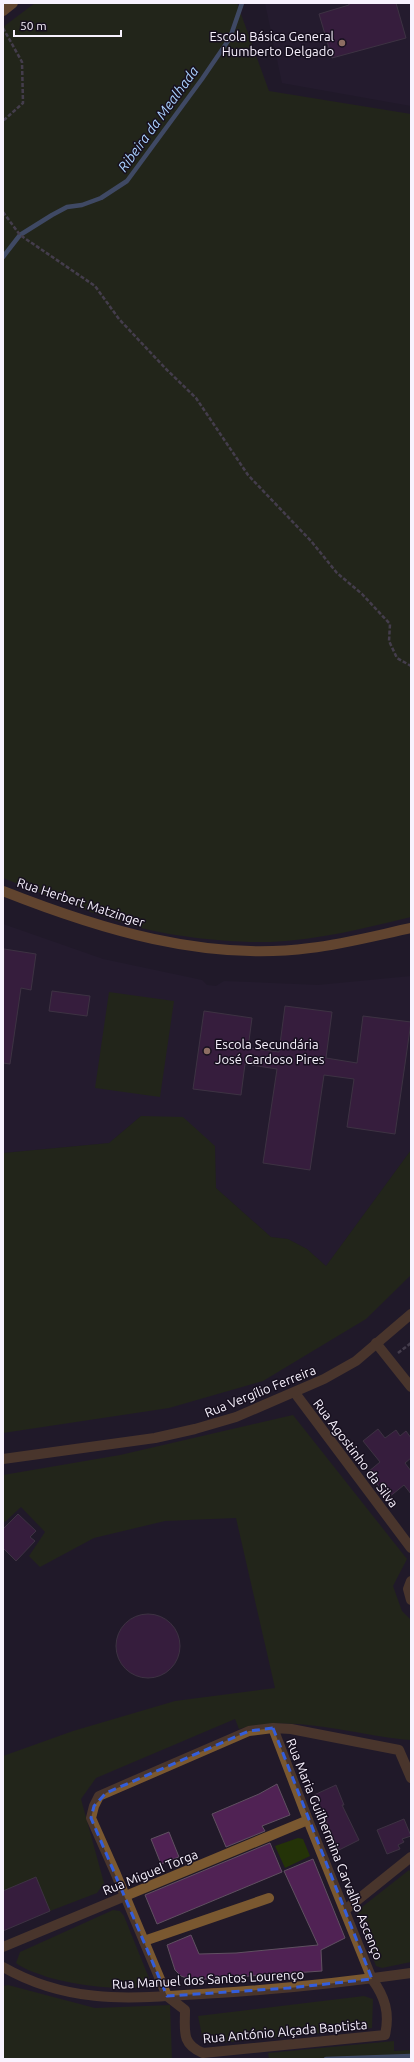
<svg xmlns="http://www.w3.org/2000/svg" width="414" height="2062" viewBox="0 0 414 2062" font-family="Ubuntu,sans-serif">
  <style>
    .built { fill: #281e34 }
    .green { fill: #243308 }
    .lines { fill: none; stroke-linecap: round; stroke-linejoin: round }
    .stream { stroke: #6583ab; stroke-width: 4.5 }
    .building { fill: #502254; stroke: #605061 }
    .path { stroke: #706977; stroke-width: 2.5; stroke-dasharray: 4 2; stroke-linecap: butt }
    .street { stroke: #7a5830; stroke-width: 10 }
    .secondary { stroke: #b07935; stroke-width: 10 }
    .marked { fill: none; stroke: #335edc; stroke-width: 3; stroke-dasharray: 8 5; stroke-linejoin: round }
    .education-dot { fill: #8d6e63; stroke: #17101f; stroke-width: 1.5 }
    .labels { text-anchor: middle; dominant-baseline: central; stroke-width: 3; stroke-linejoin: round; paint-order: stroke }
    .poi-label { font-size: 13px; fill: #f8f2fe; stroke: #17101f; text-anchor: end }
    .street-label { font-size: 13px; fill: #f8f2fe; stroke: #17101f }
    .water-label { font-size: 14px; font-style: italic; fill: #a8cffd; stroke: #17101f }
  </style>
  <rect width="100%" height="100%" fill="#211929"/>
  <g class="built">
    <polygon points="265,3 411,3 411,106 282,83"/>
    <polygon points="3,924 103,959 202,980 207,985 216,986 224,981 318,985 411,976 411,1150 326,1266 307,1249 288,1239 271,1237 216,1188 215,1146 141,1116 109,1143 3,1153"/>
  </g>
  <g class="green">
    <path d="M35,3H237L269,91L411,114V917C365,928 319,940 271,942C232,943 172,937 134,926C89,913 46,895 3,878V27Z"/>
    <polygon points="109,992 174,1001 160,1097 95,1088"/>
    <polygon points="141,1116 183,1117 215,1146 216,1188 271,1237 288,1239 307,1249 326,1266 411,1150 411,1275 366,1319 263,1381 169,1408 3,1433 3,1153 109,1143"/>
    <path d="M293,1415L407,1559L393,1586L402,1611L411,1620V1740C357,1736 293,1713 239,1729L235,1719L96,1778L81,1799L104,1883L97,1893L3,1929V1756L73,1731L175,1701L275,1688L236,1518L165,1521L94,1538L40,1567L29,1556L45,1532L21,1507L5,1522L3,1520V1475L120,1455Z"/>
    <polygon points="298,1838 303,1839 310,1856 285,1868 275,1846"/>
    <polygon points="409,1870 411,1872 411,1962 382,1968 376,1966 357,1915 362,1907"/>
    <path d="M113,1910L120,1911L124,1916L149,1978L148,1983L143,1988C110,1989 79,1986 47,1977C37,1973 25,1970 16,1963L20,1952Z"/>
    <polygon points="8,1985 95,2008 170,2005 172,2059 3,2059 3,1986"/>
    <polygon points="364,1996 373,1999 372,2028 210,2044 203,2040 198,2016"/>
    <polygon points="394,2041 394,2051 411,2050 411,2059 269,2059 268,2053"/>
  </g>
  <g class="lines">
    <g class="stream">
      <polyline points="3,257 20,235 52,215 67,207 82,205 101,198 127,181 202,79 230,38 242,3"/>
      <polyline points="326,2059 411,2056"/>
    </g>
  </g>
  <g class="building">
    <polygon points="349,3 396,3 406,38 332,58 319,14 349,5"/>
    <polygon points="4,949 36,954 31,990 21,988 10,1064 3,1063"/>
    <polygon points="52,991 90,996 87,1016 49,1011"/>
    <polygon points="285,1006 332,1012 326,1058 357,1063 363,1016 411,1022 395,1134 347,1127 354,1079 324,1075 310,1170 263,1163 277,1069 245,1064 241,1095 193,1089 204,1011 252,1018 248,1048 279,1052"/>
    <polygon points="378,1429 385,1438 396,1430 400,1436 406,1431 411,1438 411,1458 405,1463 411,1471 411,1494 404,1485 388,1498 368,1472 380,1462 363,1441"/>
    <polygon points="18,1514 36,1531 30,1537 35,1541 16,1561 3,1548 3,1529"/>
    <circle cx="148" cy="1646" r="32"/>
    <polygon points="277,1784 290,1815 262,1826 265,1831 226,1847 212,1814 259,1794"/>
    <polygon points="336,1785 344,1805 342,1805 359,1840 339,1850 314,1795"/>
    <polygon points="404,1819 411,1836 402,1839 404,1842 398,1845 400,1849 387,1854 377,1830"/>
    <polygon points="169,1832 179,1857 161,1864 151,1839"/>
    <polygon points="270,1843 282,1872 157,1924 145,1895"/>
    <polygon points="313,1859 345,1938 321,1950 322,1971 192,1980 181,1976 175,1970 167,1945 191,1935 199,1954 236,1953 318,1945 284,1871"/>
    <polygon points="36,1877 50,1911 3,1931 3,1891"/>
  </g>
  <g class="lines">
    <g class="path">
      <polyline points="3,28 22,62 23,103 3,121"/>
      <polyline points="3,212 20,235 95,286 119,319 166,369 196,398 248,475 311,541 337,573 362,594 390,624 389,641 397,658 411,666"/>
      <polyline points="398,1353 411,1343"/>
    </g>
    <g class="street">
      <polyline points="376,1343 411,1387"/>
      <polyline points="295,1393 411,1548"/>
      <polyline points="3,1459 155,1438 195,1429 236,1417 324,1379 356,1361 411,1314"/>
      <polyline points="411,1581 408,1589 411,1600"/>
      <path d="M273,1728L308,1820L372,1979C385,1997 390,2013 385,2035L203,2053C181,2044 185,2031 185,2010L167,1996L115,1872L91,1818L94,1806L99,1796L249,1731L273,1728L291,1729L399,1750L411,1778"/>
      <polyline points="345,1910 411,1857"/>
      <polyline points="144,1941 269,1898"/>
      <polyline points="3,1947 308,1820"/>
      <path d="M3,1967C75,2008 140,1997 218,1993C283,1989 347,1982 411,1973"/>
    </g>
    <g class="secondary">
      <polyline points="3,11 13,3"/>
      <path d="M3,891C99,929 206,962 310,948C344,944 378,935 411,928"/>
    </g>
  </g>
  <path d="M0 0H414V2062H0ZM273,1728L372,1979L289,1988L167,1996L91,1818L94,1806L106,1793L249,1731Z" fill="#211929" fill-opacity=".55" fill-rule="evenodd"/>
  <path class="marked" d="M273,1728L372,1979L289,1988L167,1996L91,1818L94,1806L106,1793L249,1731Z"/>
  <g class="education-dot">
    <circle cx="342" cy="43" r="4"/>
    <circle cx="207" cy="1051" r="4"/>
  </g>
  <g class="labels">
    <g class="poi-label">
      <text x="334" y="36">Escola Básica General<tspan x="334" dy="15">Humberto Delgado</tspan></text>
      <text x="215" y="1044" text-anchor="start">Escola Secundária<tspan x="215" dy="15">José Cardoso Pires</tspan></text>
    </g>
    <g class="street-label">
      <text transform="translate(81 902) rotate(18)">Rua Herbert Matzinger</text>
      <text transform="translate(260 1391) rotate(-22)">Rua Vergílio Ferreira</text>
      <text transform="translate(356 1453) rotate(53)">Rua Agostinho da Silva</text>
      <text transform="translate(335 1849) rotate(68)">Rua Maria Guilhermina Carvalho Ascenço</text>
      <text transform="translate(150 1872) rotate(-22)">Rua Miguel Torga</text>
      <text transform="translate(208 1979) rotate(-3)">Rua Manuel dos Santos Lourenço</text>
      <text transform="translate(285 2031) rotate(-5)">Rua António Alçada Baptista</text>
    </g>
    <g class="water-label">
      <text transform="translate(158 119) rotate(-54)">Ribeira da Mealhada</text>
    </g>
  </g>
  <rect width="414" height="2062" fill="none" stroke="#f8f2fe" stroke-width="8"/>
  <path d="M14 30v6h107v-6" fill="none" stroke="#f8f2fe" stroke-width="2"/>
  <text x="20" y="30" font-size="12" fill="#f8f2fe" stroke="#17101f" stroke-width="3" paint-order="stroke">50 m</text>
</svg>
